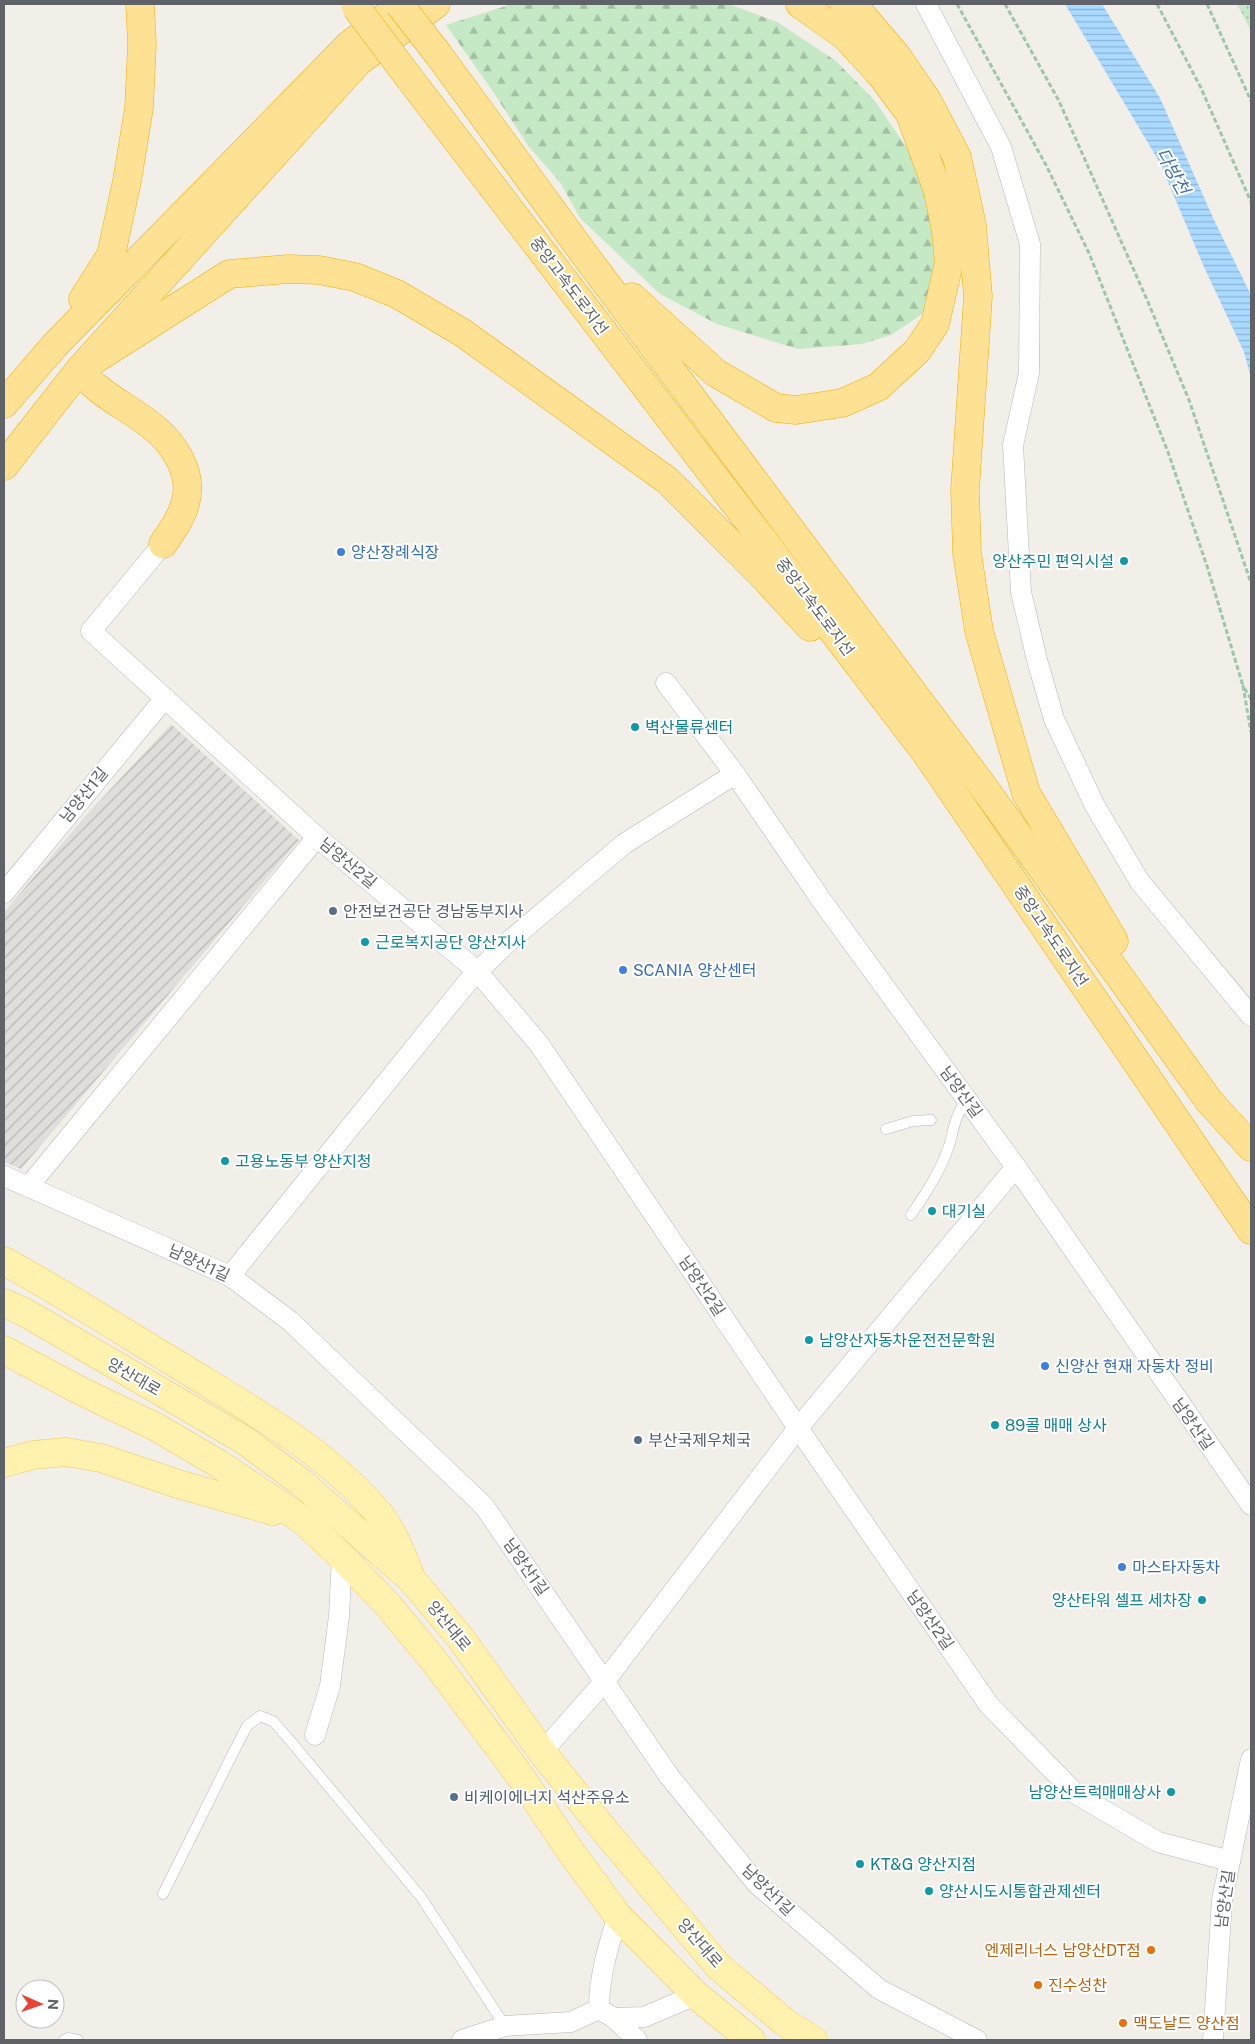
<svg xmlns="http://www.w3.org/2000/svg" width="1255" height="2044" viewBox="0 0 1255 2044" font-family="'Public Sans','Noto Sans KR',sans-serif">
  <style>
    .industrial { fill: url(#industrial-furrows) }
    .forest { fill: url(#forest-firs) }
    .park { fill: url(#park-dots) }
    .water { fill: url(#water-rules) }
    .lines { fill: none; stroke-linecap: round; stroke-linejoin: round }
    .lane-casing { stroke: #b5b8bc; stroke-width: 11 }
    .street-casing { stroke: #b5b8bc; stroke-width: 21 }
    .primary-casing { stroke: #f2c960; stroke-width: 29 }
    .highway-casing { stroke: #f9ab00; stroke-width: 29 }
    .path { stroke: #9cc7a9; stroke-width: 3; stroke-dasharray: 5 2.5; stroke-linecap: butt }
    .lane { stroke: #fff; stroke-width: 10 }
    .street { stroke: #fff; stroke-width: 20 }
    .primary { stroke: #fff2af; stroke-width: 28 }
    .highway { stroke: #fde293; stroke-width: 28 }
    .highway-bridge-casing { stroke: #f9ab00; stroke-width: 29; stroke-linecap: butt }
    .highway-bridge { stroke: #fde293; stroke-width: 28 }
    .shop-dot { fill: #3f7fe0; stroke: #fff; stroke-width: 2 }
    .culture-dot { fill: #0f9aa8; stroke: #fff; stroke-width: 2 }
    .service-dot { fill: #5c6f8a; stroke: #fff; stroke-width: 2 }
    .food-dot { fill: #e8710a; stroke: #fff; stroke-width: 2 }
    .labels { text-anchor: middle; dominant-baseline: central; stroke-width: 4; stroke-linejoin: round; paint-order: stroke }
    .street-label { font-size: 16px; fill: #5f6368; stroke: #fff }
    .shop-label { font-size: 16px; fill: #366cbe; stroke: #fff; text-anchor: start }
    .culture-label { font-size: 16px; fill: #0d838f; stroke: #fff; text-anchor: start }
    .service-label { font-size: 16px; fill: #4e5e75; stroke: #fff; text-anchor: start }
    .food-label { font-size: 16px; fill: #c56008; stroke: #fff; text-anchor: start }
    .water-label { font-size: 18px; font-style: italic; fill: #4174aa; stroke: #fff }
  </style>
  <defs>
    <pattern id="industrial-furrows" width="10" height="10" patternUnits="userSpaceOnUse" patternTransform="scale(1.25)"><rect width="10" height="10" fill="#e0deda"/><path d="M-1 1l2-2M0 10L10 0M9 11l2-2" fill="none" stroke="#b9b8b5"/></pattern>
    <pattern id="forest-firs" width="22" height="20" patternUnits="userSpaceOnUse" patternTransform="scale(1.25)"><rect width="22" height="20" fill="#c5e8c5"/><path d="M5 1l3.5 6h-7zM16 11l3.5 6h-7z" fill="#a3c0a4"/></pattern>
    <pattern id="park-dots" width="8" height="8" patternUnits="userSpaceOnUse" patternTransform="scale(1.25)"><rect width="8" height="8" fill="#c5e8c5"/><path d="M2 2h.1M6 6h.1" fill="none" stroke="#a3c0a4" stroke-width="1.8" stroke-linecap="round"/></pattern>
    <pattern id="water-rules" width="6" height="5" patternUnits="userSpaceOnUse" patternTransform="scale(1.25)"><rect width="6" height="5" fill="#aadaff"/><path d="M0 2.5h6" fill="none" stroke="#8eb4d2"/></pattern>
  </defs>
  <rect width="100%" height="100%" fill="#f1efe8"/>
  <polygon class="industrial" points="171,724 299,840 21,1169 4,1162 4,912 82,820"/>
  <polygon class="forest" points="512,4 729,4 777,22 836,61 875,101 919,166 941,231 933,303 918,317 891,335 862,344 798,349 717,324 660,294 580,218 560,182 529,147 492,90 446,25"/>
  <polygon class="park" points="1237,4 1251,4 1251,31"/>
  <polygon class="water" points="1065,4 1102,4 1160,98 1214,220 1251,295 1251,378 1244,352 1204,267 1160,163"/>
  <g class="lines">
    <g class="lane-casing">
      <g id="lane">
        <polyline points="886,1129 913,1121 931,1120"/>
        <path d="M911,1215C926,1193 940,1172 949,1146C954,1129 955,1114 967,1100"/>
        <polyline points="163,1894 233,1753 247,1726 260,1716 273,1721 287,1737 421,1897 505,2026"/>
        <polyline points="64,2040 68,2038 78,2040"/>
      </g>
    </g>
    <g class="street-casing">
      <g id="street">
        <polyline points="926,4 1001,147 1030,244 1029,373 1013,445 1021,592 1037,660 1054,719 1095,806 1140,882 1251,1016"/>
        <polyline points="163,544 91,631 317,837 477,971 539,1044 798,1428 989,1705 1076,1794 1158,1842 1230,1861"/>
        <polyline points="666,683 735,774 822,901 1016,1167 1251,1505"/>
        <polyline points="4,893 165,698"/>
        <polyline points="4,1176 230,1276 290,1321 484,1506 669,1776 757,1884 879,1989 977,2040"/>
        <polyline points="28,1187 317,837"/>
        <polyline points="230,1276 470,979 508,942 624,844 735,774"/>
        <polyline points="315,1735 330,1686 339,1616 342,1557"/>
        <polyline points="542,1752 605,1681 798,1428 1016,1167"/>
        <polyline points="599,2009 614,2018 644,2017 696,1995"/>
        <polyline points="614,2018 637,2040"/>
        <path d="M462,2040L505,2026L571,2022L599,2009C599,1976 608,1947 618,1916"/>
        <polyline points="1213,2040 1222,1900 1251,1759"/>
      </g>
    </g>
    <g class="primary-casing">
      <g id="primary">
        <path d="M4,1261C64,1294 122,1331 180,1366C251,1410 326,1450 380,1515C393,1532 401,1553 409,1572"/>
        <polyline points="4,1303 26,1313 244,1440 302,1483 413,1581 462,1640 542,1752 605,1831 719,1967 787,2024 813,2040"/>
        <polyline points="4,1350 81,1391 156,1427 219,1464 304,1521 342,1557 388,1605 435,1662 518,1773 571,1852 618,1916 696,1995 751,2040"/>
        <polyline points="4,1463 33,1455 66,1452 101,1458 178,1484 273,1511"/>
      </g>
    </g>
    <g class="highway-casing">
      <g id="highway">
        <polyline points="844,4 861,14 896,55 927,100 957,157 972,225 978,296 965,490 967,553 979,631 1026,793 1114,941"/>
        <polyline points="438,54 587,258 977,778 1209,1101 1251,1147"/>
        <polyline points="410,79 926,753 1251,1230"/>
        <polyline points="632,297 716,373 776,408 796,410 842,403 878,387 917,351 935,324 949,263 946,231 938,191 910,114 881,75 845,36 800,4"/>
        <polyline points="83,299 111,255 127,181 139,108 142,44 140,4"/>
        <polyline points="4,404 54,346 349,45 402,4"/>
        <polyline points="4,466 80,369 358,62 436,4"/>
        <path d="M163,544C171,532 181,519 185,504C195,473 172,440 148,423C131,410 111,400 95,386C89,382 85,374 80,369L229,274L288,269L319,270L355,277L397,294L463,333L668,481L761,574L810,627"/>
      </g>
    </g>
    <g class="path">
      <polyline points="957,4 1046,165 1089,253 1168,452 1207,566 1243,686"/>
      <polyline points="1005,4 1059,101 1148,302 1189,400 1251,583"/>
      <polyline points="1157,4 1201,88 1251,202"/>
      <polyline points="1207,4 1251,101"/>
      <polyline points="1251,699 1243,686 1251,732"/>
    </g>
    <use href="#lane" class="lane"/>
    <use href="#street" class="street"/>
    <use href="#primary" class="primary"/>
    <use href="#highway" class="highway"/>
    <g class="highway-bridge-casing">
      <g id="highway-bridge">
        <polyline points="399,4 438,54"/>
        <polyline points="356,7 410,79"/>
      </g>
    </g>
    <use href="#highway-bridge" class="highway-bridge"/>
  </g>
  <g class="shop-dot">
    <circle cx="341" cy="552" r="5"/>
    <circle cx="623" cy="970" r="5"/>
    <circle cx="1045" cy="1366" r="5"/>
    <circle cx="1122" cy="1567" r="5"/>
  </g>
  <g class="culture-dot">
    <circle cx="1124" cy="561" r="5"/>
    <circle cx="635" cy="727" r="5"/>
    <circle cx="365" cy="942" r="5"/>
    <circle cx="225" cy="1161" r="5"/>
    <circle cx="932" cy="1211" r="5"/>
    <circle cx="809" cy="1340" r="5"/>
    <circle cx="995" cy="1425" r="5"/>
    <circle cx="1202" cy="1600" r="5"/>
    <circle cx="1171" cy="1792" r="5"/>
    <circle cx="860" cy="1864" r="5"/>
    <circle cx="929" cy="1891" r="5"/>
  </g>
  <g class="service-dot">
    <circle cx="333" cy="911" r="5"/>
    <circle cx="638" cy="1440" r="5"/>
    <circle cx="454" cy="1797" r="5"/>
  </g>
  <g class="food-dot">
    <circle cx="1151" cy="1950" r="5"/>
    <circle cx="1038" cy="1985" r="5"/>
    <circle cx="1123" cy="2023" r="5"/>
  </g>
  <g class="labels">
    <g class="street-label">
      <text transform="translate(569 286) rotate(53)">중앙고속도로지선</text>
      <text transform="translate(815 607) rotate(53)">중앙고속도로지선</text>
      <text transform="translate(84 795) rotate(-51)">남양산1길</text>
      <text transform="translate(348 863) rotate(40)">남양산2길</text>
      <text transform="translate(1051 936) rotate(56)">중앙고속도로지선</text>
      <text transform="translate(961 1092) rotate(54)">남양산길</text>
      <text transform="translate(199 1263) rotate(25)">남양산1길</text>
      <text transform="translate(702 1286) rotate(56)">남양산2길</text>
      <text transform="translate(134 1377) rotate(30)">양산대로</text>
      <text transform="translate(1193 1424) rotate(55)">남양산길</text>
      <text transform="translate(526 1567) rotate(55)">남양산1길</text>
      <text transform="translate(930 1620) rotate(55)">남양산2길</text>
      <text transform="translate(449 1626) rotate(51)">양산대로</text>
      <text transform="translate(768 1890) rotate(44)">남양산1길</text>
      <text transform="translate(1225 1899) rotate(-82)">남양산길</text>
      <text transform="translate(700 1943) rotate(49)">양산대로</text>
    </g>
    <g class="shop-label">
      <text x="351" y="552">양산장례식장</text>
      <text x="633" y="970">SCANIA 양산센터</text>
      <text x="1055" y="1366">신양산 현재 자동차 정비</text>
      <text x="1132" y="1567">마스타자동차</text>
    </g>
    <g class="culture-label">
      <text x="1114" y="561" text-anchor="end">양산주민 편익시설</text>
      <text x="645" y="727">벽산물류센터</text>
      <text x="375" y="942">근로복지공단 양산지사</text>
      <text x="235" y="1161">고용노동부 양산지청</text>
      <text x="942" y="1211">대기실</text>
      <text x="819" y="1340">남양산자동차운전전문학원</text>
      <text x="1005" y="1425">89콜 매매 상사</text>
      <text x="1192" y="1600" text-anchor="end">양산타워 셀프 세차장</text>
      <text x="1161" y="1792" text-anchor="end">남양산트럭매매상사</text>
      <text x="870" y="1864">KT&amp;G 양산지점</text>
      <text x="939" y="1891">양산시도시통합관제센터</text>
    </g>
    <g class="service-label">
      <text x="343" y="911">안전보건공단 경남동부지사</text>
      <text x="648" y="1440">부산국제우체국</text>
      <text x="464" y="1797">비케이에너지 석산주유소</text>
    </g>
    <g class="food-label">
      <text x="1141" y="1950" text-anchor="end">엔제리너스 남양산DT점</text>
      <text x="1048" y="1985">진수성찬</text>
      <text x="1133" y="2023">맥도날드 양산점</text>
    </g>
    <g class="water-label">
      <text transform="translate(1173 171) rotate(61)">다방천</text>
    </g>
  </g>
  <rect width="1255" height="2044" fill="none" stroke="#5f6368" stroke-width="10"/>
  <g transform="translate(40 2004) rotate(92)"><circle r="24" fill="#ffffff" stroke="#bfc1c3"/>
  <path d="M0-4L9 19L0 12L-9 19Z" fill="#ea4335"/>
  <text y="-8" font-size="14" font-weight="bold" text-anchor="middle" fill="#5f6368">N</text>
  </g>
</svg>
